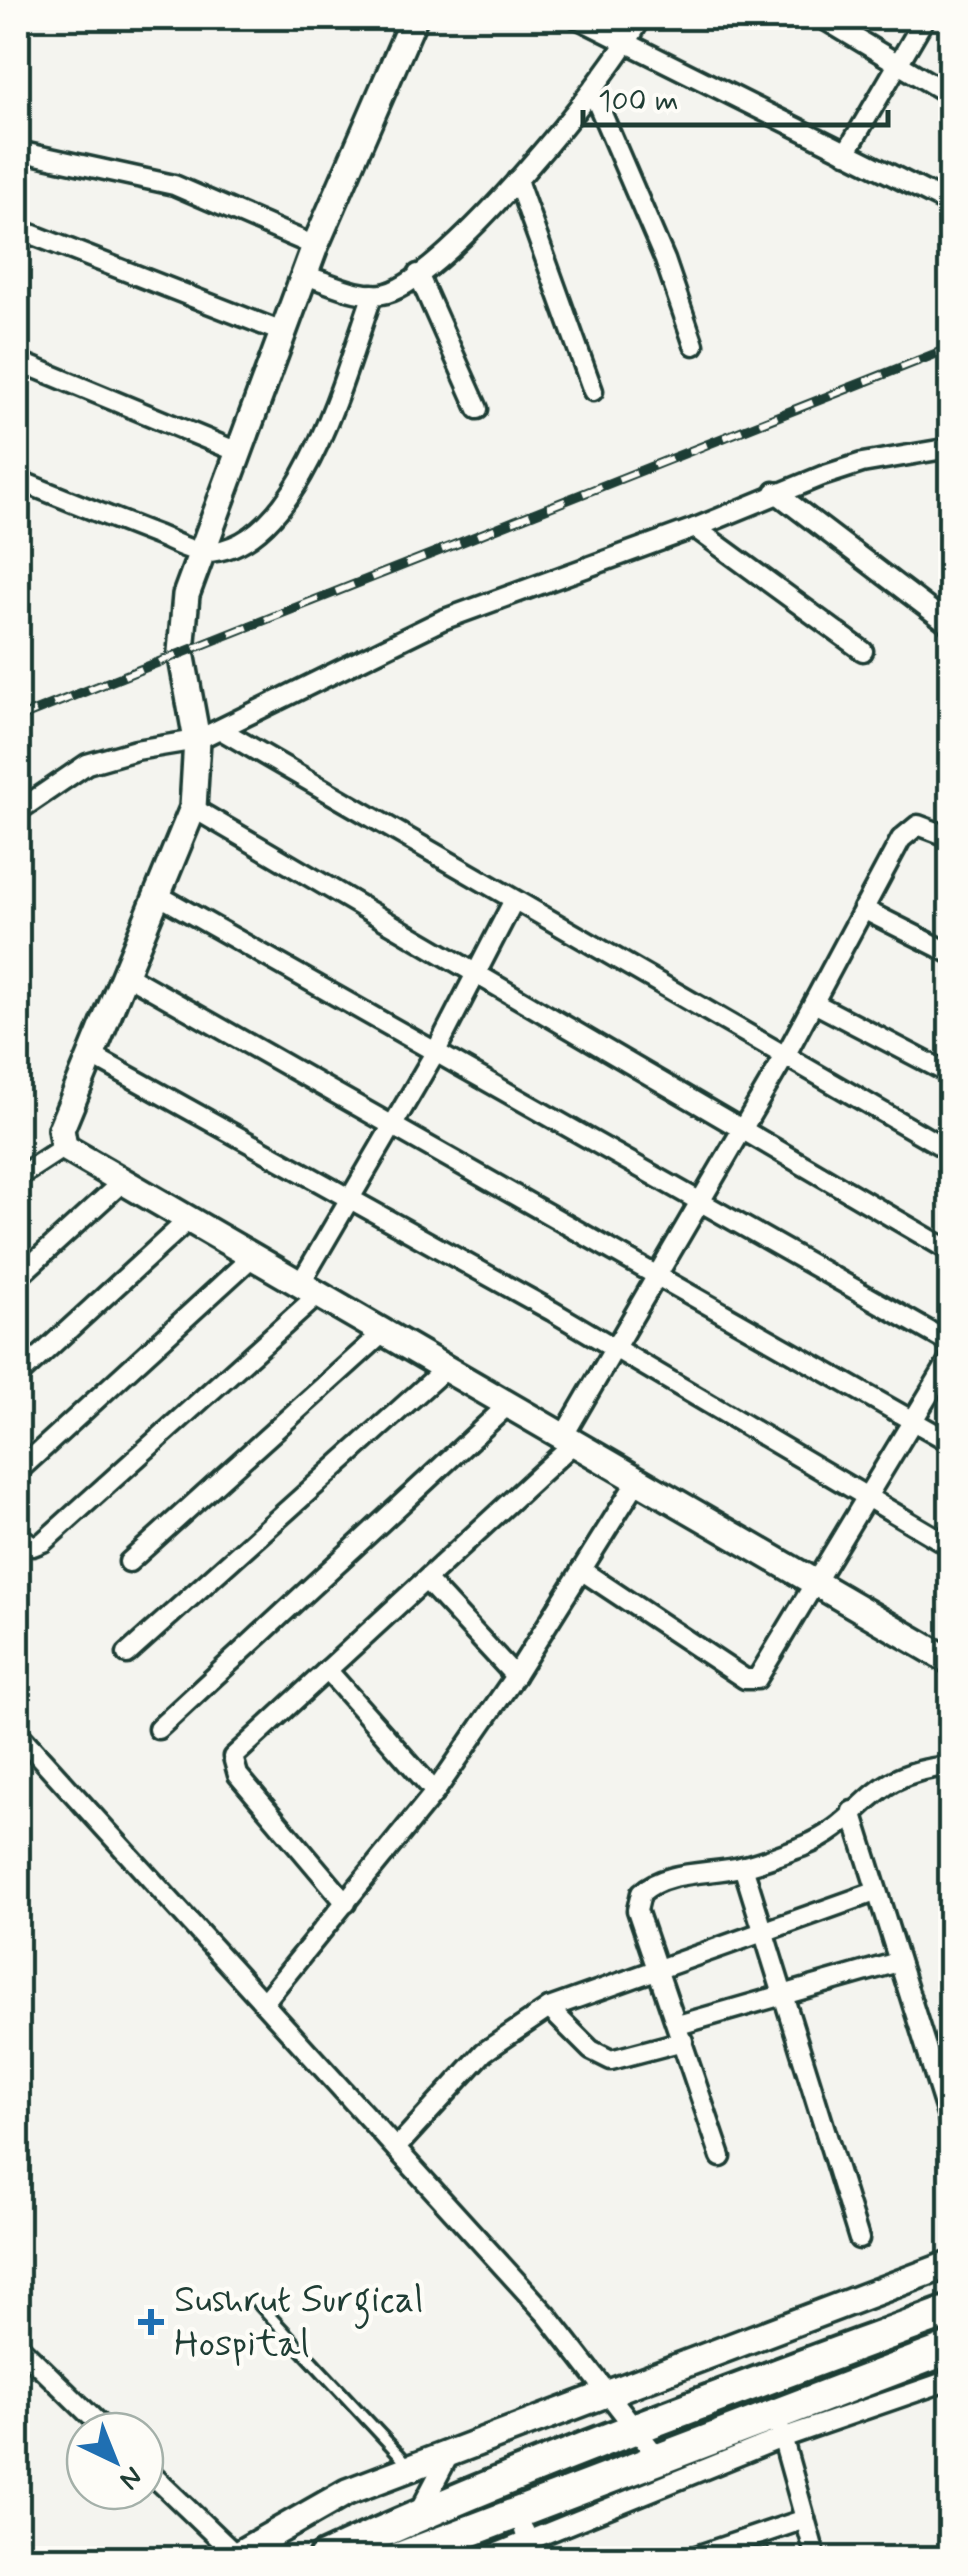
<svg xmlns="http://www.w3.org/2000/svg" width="968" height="2576" viewBox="0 0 968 2576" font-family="Mynerve,sans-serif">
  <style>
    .building { fill: #b9c1bb; stroke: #1f3d34; stroke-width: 2.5 }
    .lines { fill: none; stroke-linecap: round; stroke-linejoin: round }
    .lane-casing { stroke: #1f3d34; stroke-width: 16 }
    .street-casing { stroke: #1f3d34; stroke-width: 25 }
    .secondary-casing { stroke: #1f3d34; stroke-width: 32 }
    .primary-casing { stroke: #1f3d34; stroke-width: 38 }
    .lane { stroke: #fdfcf7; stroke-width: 9 }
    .street { stroke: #fdfcf7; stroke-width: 18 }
    .secondary { stroke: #fdfcf7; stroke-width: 25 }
    .primary { stroke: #fdfcf7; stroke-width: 30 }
    .rail-casing { stroke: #1f3d34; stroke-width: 10 }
    .rail { stroke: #fdfcf7; stroke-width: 6; stroke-dasharray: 19; stroke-linecap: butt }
    .poi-dot { fill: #1f6fb2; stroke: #fdfcf7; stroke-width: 4 }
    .labels { text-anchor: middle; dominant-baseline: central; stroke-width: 9; stroke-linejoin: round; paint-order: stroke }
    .poi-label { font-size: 38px; fill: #1f3d34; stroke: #fdfcf7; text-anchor: start }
  </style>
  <rect width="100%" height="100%" fill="#f4f4ef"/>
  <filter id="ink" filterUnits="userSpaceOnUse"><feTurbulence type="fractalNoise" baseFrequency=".01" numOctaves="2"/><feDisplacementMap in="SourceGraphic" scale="20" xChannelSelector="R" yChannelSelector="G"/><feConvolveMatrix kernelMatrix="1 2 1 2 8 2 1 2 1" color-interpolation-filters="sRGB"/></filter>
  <g filter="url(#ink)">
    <polygon class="building" points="768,2547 771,2558 728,2558"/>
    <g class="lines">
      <g class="lane-casing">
        <polyline id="lane" points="254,2299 410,2466"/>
      </g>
      <g class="street-casing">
        <g id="street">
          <polyline points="577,18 950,204"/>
          <polyline points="822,18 950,95"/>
          <polyline points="593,93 665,260 694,345"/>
          <polyline points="18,151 174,185 315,246"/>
          <polyline points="846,153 925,18"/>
          <polyline points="517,180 593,391"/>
          <polyline points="18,229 282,332"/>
          <polyline points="418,274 478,409"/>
          <path d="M305,275C328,282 362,300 387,293C448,276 610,77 641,18"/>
          <polyline points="18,361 238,452"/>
          <path d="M18,480C65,499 112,518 159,536C171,541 189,551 202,552C301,555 346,367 373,294"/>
          <polyline points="775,492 950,625"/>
          <polyline points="695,528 863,651"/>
          <polyline points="221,730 950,1151"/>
          <polyline points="193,808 950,1251"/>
          <polyline points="18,811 87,764 136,750 197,740 442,620 695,528 822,476 862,463 950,448"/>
          <polyline points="158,895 950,1343"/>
          <polyline points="863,909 950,953"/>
          <polyline points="125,974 950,1442"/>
          <polyline points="814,1003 950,1074"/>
          <polyline points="91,1055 552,1311 950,1546"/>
          <polyline points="18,1177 64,1147"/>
          <polyline points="18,1277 121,1183"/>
          <polyline points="300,1284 436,1051 514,900"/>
          <polyline points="18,1376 187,1221"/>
          <polyline points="564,1435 785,1056 901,839 918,825 950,837"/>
          <polyline points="18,1471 252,1257"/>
          <polyline points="18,1535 33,1546 43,1542 318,1295"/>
          <polyline points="129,1562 384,1332"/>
          <polyline points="581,1570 745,1679 757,1679 950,1359"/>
          <polyline points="426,1580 515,1676"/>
          <polyline points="127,1654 446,1368"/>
          <polyline points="327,1670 435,1792"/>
          <polyline points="158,1729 509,1404"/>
          <polyline points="18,1733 547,2315 658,2458"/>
          <polyline points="852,1811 950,2124"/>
          <polyline points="743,1866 859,2239"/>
          <polyline points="346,1903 238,1775 233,1757 576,1441"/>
          <polyline points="264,2002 435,1792 515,1676 639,1478"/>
          <polyline points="549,2008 591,2050 611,2060 683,2041"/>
          <polyline points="678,2025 898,1962"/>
          <polyline points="397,2147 484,2052 549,2008 875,1892"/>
          <path d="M721,2157L637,1910L641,1893C668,1869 711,1875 745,1866C765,1861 785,1853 804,1846C868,1820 864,1773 950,1766"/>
          <polyline points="18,2345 106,2431"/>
          <polyline points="780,2429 816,2558"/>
          <polyline points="145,2468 239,2558"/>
          <polyline points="418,2514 450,2453"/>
          <polyline points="524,2530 533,2558"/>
          <polyline points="485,2558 782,2438 950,2380"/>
          <polyline points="690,2558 805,2519"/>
        </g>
      </g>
      <g class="secondary-casing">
        <g id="secondary">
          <polyline points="414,18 315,246 186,595 181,652 197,740 193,808 61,1129 64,1147 950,1661"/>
          <polyline points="231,2558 347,2492 950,2264"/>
        </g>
      </g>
      <g class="primary-casing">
        <g id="primary">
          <path d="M324,2558C528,2464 740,2389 950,2311"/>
          <polyline points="399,2558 950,2348"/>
        </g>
      </g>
      <use href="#lane" class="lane"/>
      <use href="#street" class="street"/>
      <use href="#secondary" class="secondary"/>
      <use href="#primary" class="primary"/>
      <g class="rail-casing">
        <polyline id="rail" points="18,718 950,348"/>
      </g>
      <use href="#rail" class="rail"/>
    </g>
  </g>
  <path class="poi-dot" d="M146 2307h10v10h10v10h-10v10h-10v-10h-10v-10h10z"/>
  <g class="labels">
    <g class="poi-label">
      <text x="174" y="2300">Sushrut Surgical<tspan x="174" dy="44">Hospital</tspan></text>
    </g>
  </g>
  <rect width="968" height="2576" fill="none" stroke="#fdfcf7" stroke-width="60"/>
  <rect x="30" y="30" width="908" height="2516" fill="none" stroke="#1f3d34" stroke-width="4" filter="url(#ink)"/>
  <g transform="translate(115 2461) rotate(137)"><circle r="48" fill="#fdfcf7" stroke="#a4b0a9" stroke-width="2.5"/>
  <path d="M0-8L18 38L0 25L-18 38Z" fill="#1f6fb2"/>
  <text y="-15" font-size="28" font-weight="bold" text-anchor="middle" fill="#1f3d34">N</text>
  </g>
  <path d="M583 110v15h305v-15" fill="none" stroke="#1f3d34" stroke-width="5"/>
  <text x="598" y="110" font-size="30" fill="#1f3d34" stroke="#fdfcf7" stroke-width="8" paint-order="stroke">100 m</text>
</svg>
